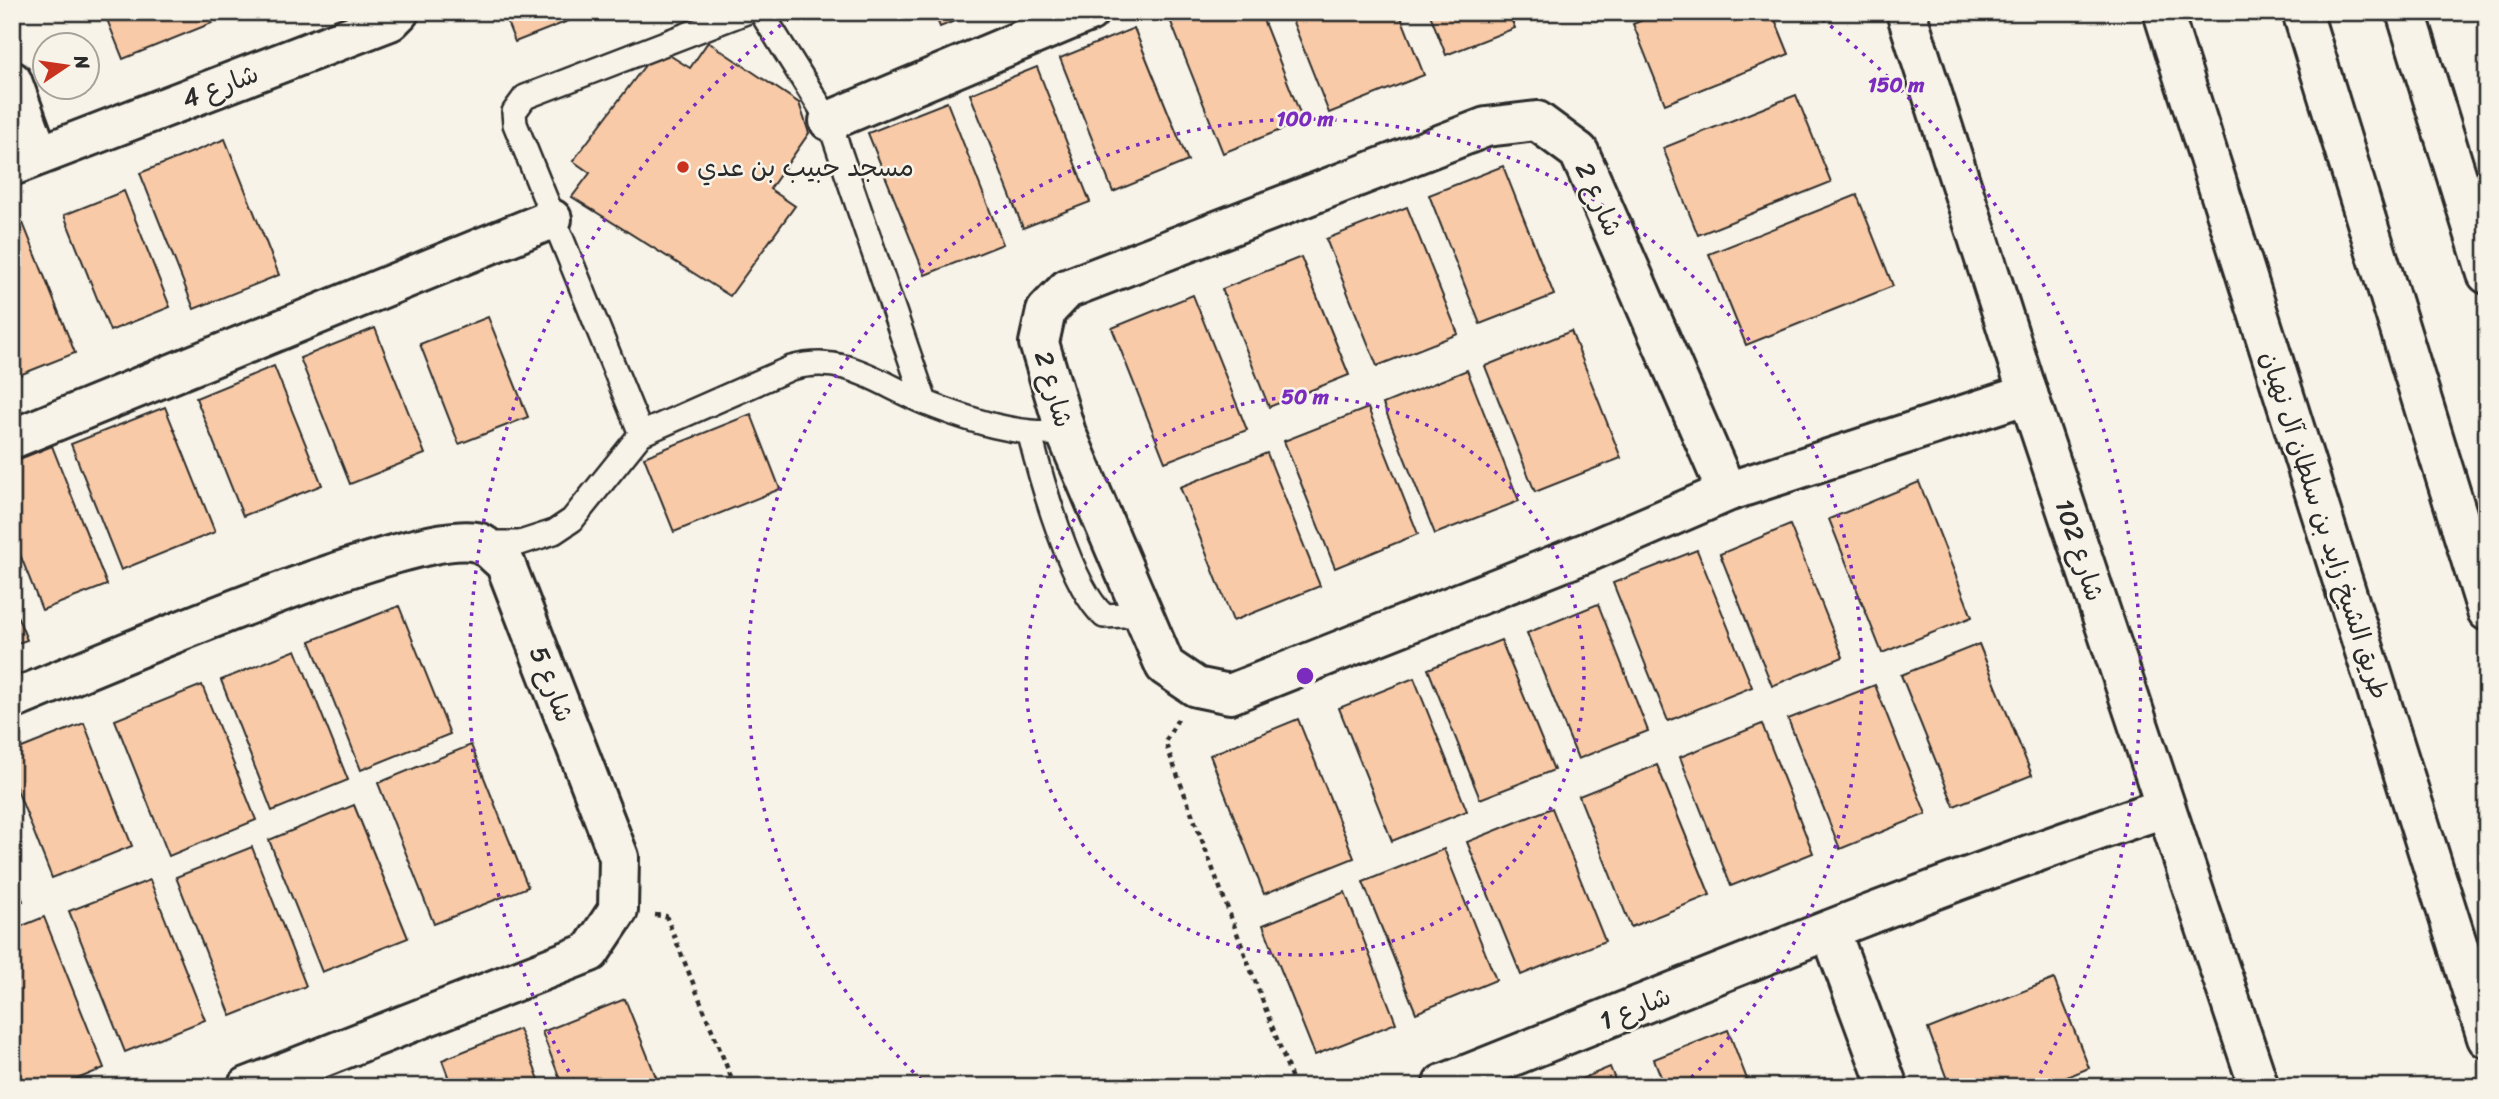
<svg xmlns="http://www.w3.org/2000/svg" width="2499" height="1099" viewBox="0 0 2499 1099" font-family="Sriracha,'Playpen Sans Arabic',sans-serif">
  <style>
    .building { fill: #f8caa7; stroke: #2b2b2b; stroke-width: 2 }
    .lines { fill: none; stroke-linecap: round; stroke-linejoin: round }
    .service-casing { stroke: #2b2b2b; stroke-width: 28 }
    .minor-casing { stroke: #2b2b2b; stroke-width: 44 }
    .tertiary-casing { stroke: #2b2b2b; stroke-width: 44 }
    .motorway-casing { stroke: #2b2b2b; stroke-width: 44 }
    .path { stroke: #2b2b2b; stroke-width: 4.5; stroke-dasharray: 5 5; stroke-linecap: butt }
    .service { stroke: #f7f3e8; stroke-width: 23 }
    .minor { stroke: #f7f3e8; stroke-width: 38 }
    .tertiary { stroke: #f7f3e8; stroke-width: 38 }
    .motorway { stroke: #f7f3e8; stroke-width: 38 }
    .ring { fill: none; stroke: #7b2cbf; stroke-width: 3.5; stroke-dasharray: 3.5 7 }
    .poi-dot { fill: #c8321e; stroke: #f7f3e8; stroke-width: 2.5 }
    .labels { text-anchor: middle; dominant-baseline: central; stroke-width: 5; stroke-linejoin: round; paint-order: stroke }
    .street-label { font-size: 26px; fill: #2b2b2b; stroke: #f7f3e8 }
    .poi-label { font-size: 26px; fill: #2b2b2b; stroke: #f7f3e8; text-anchor: start }
    .centre { fill: #7b2cbf; stroke: #f7f3e8; stroke-width: 3.5 }
    .ring-label { font-size: 21px; text-anchor: middle; font-weight: bold; fill: #7b2cbf; stroke: #f7f3e8; stroke-width: 5; stroke-linejoin: round; paint-order: stroke }
  </style>
  <rect width="100%" height="100%" fill="#f7f3e8"/>
  <filter id="ink" filterUnits="userSpaceOnUse"><feTurbulence type="fractalNoise" baseFrequency=".0143" numOctaves="2"/><feDisplacementMap in="SourceGraphic" scale="14" xChannelSelector="R" yChannelSelector="G"/><feConvolveMatrix kernelMatrix="1 2 1 2 8 2 1 2 1" color-interpolation-filters="sRGB"/></filter>
  <g filter="url(#ink)">
    <g class="building">
      <polygon points="104,12 207,12 212,23 123,59"/>
      <polygon points="503,12 591,12 515,42"/>
      <polygon points="934,12 977,12 940,27"/>
      <polygon points="1167,12 1260,12 1303,121 1223,153"/>
      <polygon points="1289,12 1399,12 1424,75 1329,113"/>
      <polygon points="1429,12 1508,12 1515,28 1446,55"/>
      <polygon points="1662,12 1772,12 1789,54 1665,104 1633,24"/>
      <polygon points="1134,28 1188,161 1113,192 1060,58"/>
      <polygon points="708,42 799,103 809,133 770,189 795,206 730,296 572,197 590,173 573,161 658,48 690,68"/>
      <polygon points="1037,67 1090,202 1023,228 970,94"/>
      <polygon points="1796,95 1831,182 1698,235 1663,148"/>
      <polygon points="947,102 1003,244 925,275 868,133"/>
      <polygon points="225,139 279,275 194,309 140,173"/>
      <polygon points="1503,166 1554,295 1480,324 1429,195"/>
      <polygon points="124,191 170,307 110,331 64,215"/>
      <polygon points="1857,195 1893,286 1746,345 1709,254"/>
      <polygon points="1407,207 1458,334 1377,366 1326,239"/>
      <polygon points="23,223 75,353 12,378 12,227"/>
      <polygon points="1301,257 1349,375 1269,407 1222,289"/>
      <polygon points="1193,295 1247,430 1165,462 1112,328"/>
      <polygon points="488,317 528,417 459,444 420,344"/>
      <polygon points="375,328 425,454 350,484 300,358"/>
      <polygon points="1571,331 1621,458 1535,492 1485,366"/>
      <polygon points="274,366 322,485 243,516 196,398"/>
      <polygon points="1467,370 1519,501 1435,534 1383,404"/>
      <polygon points="165,407 215,532 121,570 71,444"/>
      <polygon points="1368,408 1418,534 1335,568 1284,441"/>
      <polygon points="751,414 780,489 674,532 644,457"/>
      <polygon points="52,446 107,585 42,610 12,534 12,462"/>
      <polygon points="1267,453 1320,586 1233,621 1180,487"/>
      <polygon points="1919,482 1972,617 1882,653 1829,519"/>
      <polygon points="1790,525 1843,657 1772,686 1720,554"/>
      <polygon points="1697,550 1752,687 1668,721 1613,583"/>
      <polygon points="12,603 27,640 12,645"/>
      <polygon points="1598,604 1648,731 1578,759 1527,633"/>
      <polygon points="399,606 450,734 361,770 310,641"/>
      <polygon points="1501,640 1554,770 1480,799 1428,669"/>
      <polygon points="1979,644 2032,775 1954,806 1901,675"/>
      <polygon points="296,650 348,780 272,811 221,680"/>
      <polygon points="1414,678 1467,811 1392,841 1339,708"/>
      <polygon points="202,685 256,820 169,856 115,720"/>
      <polygon points="1875,685 1926,814 1840,849 1788,719"/>
      <polygon points="1298,719 1354,858 1264,894 1210,755"/>
      <polygon points="84,723 132,846 52,878 12,777 12,752"/>
      <polygon points="1762,724 1813,853 1731,886 1680,757"/>
      <polygon points="471,745 528,887 434,924 378,783"/>
      <polygon points="1657,765 1710,895 1631,927 1579,796"/>
      <polygon points="354,805 408,938 322,972 269,840"/>
      <polygon points="1552,808 1605,941 1521,975 1467,842"/>
      <polygon points="252,847 306,986 231,1016 176,877"/>
      <polygon points="1444,849 1496,980 1416,1013 1363,882"/>
      <polygon points="12,874 23,901 12,905"/>
      <polygon points="150,880 205,1020 125,1052 69,911"/>
      <polygon points="1345,892 1396,1023 1315,1055 1263,925"/>
      <polygon points="44,917 104,1068 58,1087 12,1087 12,930"/>
      <polygon points="2054,979 2089,1068 2043,1087 1950,1087 1928,1029"/>
      <polygon points="625,999 660,1087 563,1087 542,1032"/>
      <polygon points="519,1029 542,1087 452,1087 442,1060"/>
      <polygon points="1728,1030 1750,1087 1665,1087 1654,1059"/>
      <polygon points="1610,1067 1618,1087 1562,1087"/>
    </g>
    <g class="lines">
      <g class="service-casing">
        <g id="service">
          <polyline points="761,12 829,121 925,402"/>
          <polyline points="641,434 515,124 514,112 525,97 746,12"/>
          <path d="M1030,435C1041,479 1071,587 1104,616L1143,614"/>
          <path d="M483,543H520L554,532L572,520L641,434L791,368C846,353 877,383 926,403C975,422 1014,435 1066,433"/>
        </g>
      </g>
      <g class="minor-casing">
        <g id="minor">
          <polyline points="12,81 39,155"/>
          <polyline points="829,121 1089,12"/>
          <polyline points="12,166 390,21 399,12"/>
          <polyline points="12,439 552,219"/>
          <polyline points="1727,492 1579,152 1537,121 1486,127 1067,289 1046,311 1039,343 1066,433 1165,666 1196,687 1230,694 1588,552 1727,492 2028,394"/>
          <path d="M12,700C86,670 422,523 480,543C488,546 498,558 505,563L619,857L618,910L590,952L247,1087"/>
          <polyline points="1830,930 1888,1087"/>
          <path d="M1442,1087L1443,1084C1682,989 1920,889 2164,808"/>
        </g>
      </g>
      <g class="tertiary-casing">
        <polyline id="tertiary" points="1906,12 2028,394 2259,1087"/>
      </g>
      <g class="motorway-casing">
        <g id="motorway">
          <polyline points="2163,12 2487,1038"/>
          <polyline points="2302,12 2487,611"/>
          <polyline points="2406,12 2487,274"/>
        </g>
      </g>
      <g class="path">
        <polyline points="1178,719 1165,742 1295,1087"/>
        <polyline points="655,915 666,916 735,1087"/>
      </g>
      <use href="#service" class="service"/>
      <use href="#minor" class="minor"/>
      <use href="#tertiary" class="tertiary"/>
      <use href="#motorway" class="motorway"/>
    </g>
  </g>
  <g class="ring">
    <circle cx="1305" cy="676" r="279"/>
    <path d="M929 1087A557 557 0 1 1 1681 1087"/>
    <path d="M574 1081A836 836 0 0 1 796 13M1814 13A836 836 0 0 1 2036 1081"/>
  </g>
  <circle class="poi-dot" cx="683" cy="167" r="7"/>
  <g class="labels">
    <g class="street-label">
      <text transform="translate(220 86) rotate(-21)">شارع 4</text>
      <text transform="translate(1599 199) rotate(66)">شارع 2</text>
      <text transform="translate(1054 389) rotate(74)">شارع 2</text>
      <text transform="translate(2325 525) rotate(72)">طريق الشيخ زايد بن سلطان آل نهيان</text>
      <text transform="translate(2080 550) rotate(72)">شارع 102</text>
      <text transform="translate(552 684) rotate(69)">شارع 5</text>
      <text transform="translate(1635 1008) rotate(-22)">شارع 1</text>
    </g>
    <g class="poi-label">
      <text x="697" y="167">مسجد حبيب بن عدي</text>
    </g>
  </g>
  <circle cx="1305" cy="676" r="10" class="centre"/>
  <g class="ring-label">
    <text x="1896" y="92">150 m</text>
    <text x="1305" y="126">100 m</text>
    <text x="1305" y="404">50 m</text>
  </g>
  <rect width="2499" height="1099" fill="none" stroke="#f7f3e8" stroke-width="42"/>
  <rect x="21" y="21" width="2457" height="1057" fill="none" stroke="#2b2b2b" stroke-width="2.5" filter="url(#ink)"/>
  <g transform="translate(66 66) rotate(77)"><circle r="33" fill="#f7f3e8" stroke="#a5a39c" stroke-width="2"/>
  <path d="M0-5L12 26L0 18L-12 26Z" fill="#c8321e"/>
  <text y="-10" font-size="19" font-weight="bold" text-anchor="middle" fill="#2b2b2b">N</text>
  </g>
</svg>
